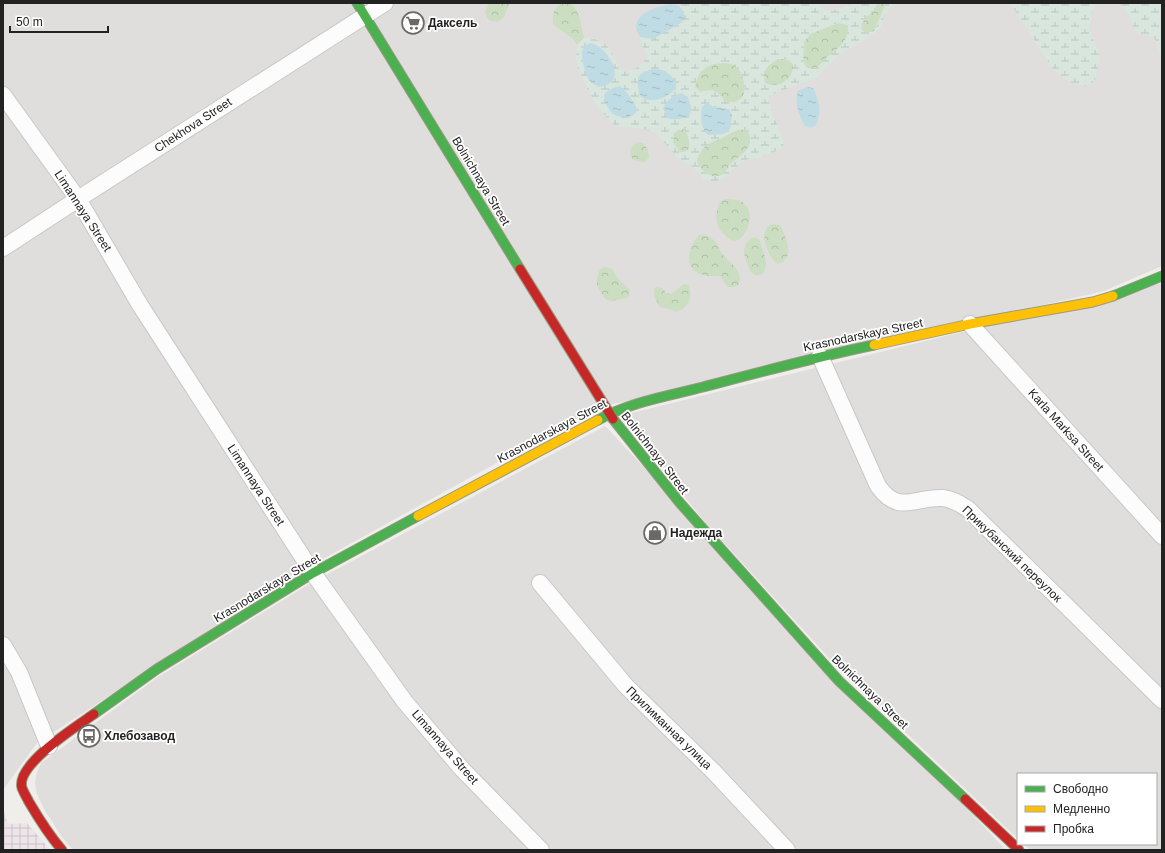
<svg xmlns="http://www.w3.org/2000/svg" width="1165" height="853" viewBox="0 0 1165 853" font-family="Arial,sans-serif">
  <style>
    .residential { fill: #dfdedc }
    .industrial { fill: url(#industrial-grid) }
    .forest { fill: url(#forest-crowns) }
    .wetland { fill: url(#wetland-marsh); fill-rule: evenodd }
    .water { fill: url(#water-ripples) }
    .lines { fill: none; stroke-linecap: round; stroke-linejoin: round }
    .street-casing { stroke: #c9c8c7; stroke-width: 18 }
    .fast-casing { stroke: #999a82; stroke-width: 11 }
    .slow-casing { stroke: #999a82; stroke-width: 11 }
    .jam-casing { stroke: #999a82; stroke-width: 11 }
    .street { stroke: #fdfcfc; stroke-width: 16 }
    .fast { stroke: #4caf50; stroke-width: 9 }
    .slow { stroke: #ffc107; stroke-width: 9 }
    .jam { stroke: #c62828; stroke-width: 9 }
    .labels { text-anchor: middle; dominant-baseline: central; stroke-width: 3.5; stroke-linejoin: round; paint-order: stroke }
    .poi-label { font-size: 12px; font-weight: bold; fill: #222; stroke: #fff; text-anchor: start }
    .street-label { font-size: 12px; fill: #222; stroke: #fff }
  </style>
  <defs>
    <pattern id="industrial-grid" width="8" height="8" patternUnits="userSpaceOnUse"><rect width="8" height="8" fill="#ede4e9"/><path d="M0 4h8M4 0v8" fill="none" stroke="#cbc3c8"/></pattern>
    <pattern id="forest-crowns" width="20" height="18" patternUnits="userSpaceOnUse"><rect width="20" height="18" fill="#cbdec1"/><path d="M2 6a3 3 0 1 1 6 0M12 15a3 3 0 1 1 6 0" fill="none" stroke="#aebea6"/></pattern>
    <pattern id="wetland-marsh" width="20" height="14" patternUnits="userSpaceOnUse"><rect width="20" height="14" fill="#d9e6de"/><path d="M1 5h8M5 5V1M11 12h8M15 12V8" fill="none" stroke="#bac5be"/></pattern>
    <pattern id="water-ripples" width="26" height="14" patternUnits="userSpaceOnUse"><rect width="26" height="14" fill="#bfdbe3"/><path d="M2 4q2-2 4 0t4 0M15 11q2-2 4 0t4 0" fill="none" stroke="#a4bcc2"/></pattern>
  </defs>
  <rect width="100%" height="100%" fill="#f0eeeb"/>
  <g class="residential">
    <polygon points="3,3 1162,3 1162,266 1104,291 596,408 301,571 37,743 3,790"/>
    <polygon points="1162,283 1162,850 1030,850 1024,844 1156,844 1156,774 1018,774 1018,839 841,671 706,523 619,416"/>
    <polygon points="605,426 1006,850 73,850 61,836 44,809 37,794 35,784 36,775 41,763 158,677 311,583"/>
  </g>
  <polygon class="industrial" points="3,808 8,824 27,823 50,850 3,850"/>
  <g class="forest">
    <path d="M489,3H510L504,17L498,22C490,21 487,20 485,12Z"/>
    <path d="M561,3H571C581,14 581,25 584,38L577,45L573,39L553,24C552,15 554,8 561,3Z"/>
    <path d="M876,3H886L874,31L870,32H864L861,28C864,15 873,15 876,3Z"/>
    <path d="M839,23L848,25C850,41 837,49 826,59C820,64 820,67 811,69L806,67L803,60L804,42L810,34Z"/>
    <path d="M777,59H786L793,64V71L790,78L781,84L771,86L765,83C762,69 767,67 777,59Z"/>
    <path d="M723,63C726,63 730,63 732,64C744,69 751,96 737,101C724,106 724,97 716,92C711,89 705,91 700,92L695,87C698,69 706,64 723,63Z"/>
    <path d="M684,129C689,135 689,141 689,149L685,152H680L673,143L674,133L678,130Z"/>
    <path d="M741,129C746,130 749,132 750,136C753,151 739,155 730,164C728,167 726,172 723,174C714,181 702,172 698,164C695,158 701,149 705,145C710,142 735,130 741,129Z"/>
    <path d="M637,142L643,143L648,150L649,157L645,162C629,163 625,151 637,142Z"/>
    <path d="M725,199C730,199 736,199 741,201C754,208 751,229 741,238C739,240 736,240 733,241C717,231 713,221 719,203Z"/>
    <path d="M774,224L780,225C786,237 796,259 778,264C770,259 762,241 765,232C766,229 767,228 768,226Z"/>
    <path d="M699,235C703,235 708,235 711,238C718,242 719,251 724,256C732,265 743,270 739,284L734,287H728L720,276C713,276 705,277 698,273C683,265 689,246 699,235Z"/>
    <path d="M754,237L759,239C762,247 771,268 762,274C759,275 755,276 753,274C750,272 749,269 748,266C743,255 741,243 754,237Z"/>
    <polygon points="605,267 612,269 619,280 629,289 630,293 628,298 611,301 605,299 597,286 597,278 600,269"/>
    <path d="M684,284L688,285C694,297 688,309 676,312L670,309L660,307L654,296V289L658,287L663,289L666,293L671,294Z"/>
  </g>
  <g class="wetland">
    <path d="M681,3H817C828,18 840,7 854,4C861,2 870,3 877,3L875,9L863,20L861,28L864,32C867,32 871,33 874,31C876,29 885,7 886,3H897L887,10L880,29L869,37L838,56L825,68L818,77L770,95L768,100L784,144L781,149L759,158L748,159L741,163L724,178L717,181H710L704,179L691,165L682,162L676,156L656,133L642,129L615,126L596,105L578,71L576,57L577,45L584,38H592L607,45L618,65L625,72C636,70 643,64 648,56L643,48L640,37L646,39L684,12L679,6ZM839,23L848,25C850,41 837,49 826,58C820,64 820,67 811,69L806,67L803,60L804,42L810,34L824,28ZM777,59H786L793,64C794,80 779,89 765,83C762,69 767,67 777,59ZM723,63C726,63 730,63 732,64C744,69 751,96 737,101C724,106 724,97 716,92C711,89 705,91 700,92L695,87C698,70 707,64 723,63ZM654,69L640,96C636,79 635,73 654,69ZM684,129C689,135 690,141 689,149L685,152H680L673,143L674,133L678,130ZM741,129C746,130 749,132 750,136C753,152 733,160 725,172C717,182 698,173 697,161C697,159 699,155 700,153C706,143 713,142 722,138C729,134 734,131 741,129Z"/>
    <polygon points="1010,3 1095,3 1091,13 1089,28 1092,37 1098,49 1100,58 1096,78 1091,84 1085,86 1075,84 1065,79 1053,69"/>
    <polygon points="1120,3 1162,3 1162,61 1155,39 1145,34 1138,34 1133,27 1130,17"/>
  </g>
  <g class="water">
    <path d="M671,4L679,6L684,12V20L681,23L653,39L640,37C626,16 654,7 671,4Z"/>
    <path d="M590,43C602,44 621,68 613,80C610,84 604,86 599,87C595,85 592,83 589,80C585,74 580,55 583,49C584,46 587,45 590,43Z"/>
    <path d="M654,69C664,69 669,73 676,81V89C664,98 654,105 640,96C636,79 635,73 654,69Z"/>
    <path d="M620,86C627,93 635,101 637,111L632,116C614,119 607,113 604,95C608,89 613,88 620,86Z"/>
    <path d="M807,87L813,88C819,101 822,112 816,125L811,128L805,126C799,116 794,102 798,91Z"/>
    <path d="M681,93L688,97L691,107L690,115C682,119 676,121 667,118L663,108C667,100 672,96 681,93Z"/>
    <path d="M707,103L714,107L729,109L732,115L730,129L724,134L708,135C700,127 701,118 702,107Z"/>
  </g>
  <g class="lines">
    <g class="street-casing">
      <g id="street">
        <polyline points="3,95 78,199 140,305 313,573 405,702 462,769 541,850"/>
        <polyline points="3,248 78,199 385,3"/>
        <polyline points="970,324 1162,536"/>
        <path d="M820,356L878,486C899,516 916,496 943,498C953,499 960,504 968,509L1162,700"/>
        <polyline points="540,583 626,686 714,772 787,850"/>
        <polyline points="3,645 19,672 49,746"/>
      </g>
    </g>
    <g class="fast-casing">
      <g id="fast">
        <polyline points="357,3 520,269"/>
        <polyline points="1113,296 1162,276"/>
        <polyline points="613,419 680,503 839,681 965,799"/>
        <path d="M598,420C630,402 668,396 703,387C760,372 816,357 874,345"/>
        <polyline points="94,714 157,669 313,573 418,516"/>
      </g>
    </g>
    <g class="slow-casing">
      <g id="slow">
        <polyline points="874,345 970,324 1093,302 1113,296"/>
        <polyline points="418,516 598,420"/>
      </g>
    </g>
    <g class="jam-casing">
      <g id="jam">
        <polyline points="520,269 613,419"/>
        <polyline points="965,799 1019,850"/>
        <path d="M62,850C49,835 39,819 29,802C27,798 24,793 22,788C15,765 77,726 94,714"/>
      </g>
    </g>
    <use href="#street" class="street"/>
    <use href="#fast" class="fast"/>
    <use href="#slow" class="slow"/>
    <use href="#jam" class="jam"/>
  </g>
  <defs>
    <g id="supermarket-ring" transform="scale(1.15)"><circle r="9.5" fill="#fff" stroke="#6a6968" stroke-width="1.5"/><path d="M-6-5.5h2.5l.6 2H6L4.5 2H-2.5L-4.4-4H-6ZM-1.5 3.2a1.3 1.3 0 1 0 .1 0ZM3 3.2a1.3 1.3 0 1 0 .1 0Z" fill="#6a6968"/></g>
    <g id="shop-ring" transform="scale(1.15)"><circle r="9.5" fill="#fff" stroke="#6a6968" stroke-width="1.5"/><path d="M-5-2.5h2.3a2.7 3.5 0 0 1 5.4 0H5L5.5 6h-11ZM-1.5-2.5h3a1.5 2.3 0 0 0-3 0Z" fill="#6a6968"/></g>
    <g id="bus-ring" transform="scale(1.15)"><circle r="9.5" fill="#fff" stroke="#6a6968" stroke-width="1.5"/><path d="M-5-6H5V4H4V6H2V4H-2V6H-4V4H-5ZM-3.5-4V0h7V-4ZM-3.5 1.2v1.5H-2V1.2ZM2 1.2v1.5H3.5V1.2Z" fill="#6a6968"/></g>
  </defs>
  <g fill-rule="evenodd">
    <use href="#supermarket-ring" x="413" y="23"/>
    <use href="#shop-ring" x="655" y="533"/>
    <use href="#bus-ring" x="89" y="736"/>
  </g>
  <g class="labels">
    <g class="poi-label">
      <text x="428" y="23">Даксель</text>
      <text x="670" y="533">Надежда</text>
      <text x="104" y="736">Хлебозавод</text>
    </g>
    <g class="street-label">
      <text transform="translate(193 125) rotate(-33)">Chekhova Street</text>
      <text transform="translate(481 181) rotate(59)">Bolnichnaya Street</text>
      <text transform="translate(83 211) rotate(57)">Limannaya Street</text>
      <text transform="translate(863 335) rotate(-12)">Krasnodarskaya Street</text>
      <text transform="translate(1066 430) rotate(48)">Karla Marksa Street</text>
      <text transform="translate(552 431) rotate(-28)">Krasnodarskaya Street</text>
      <text transform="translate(655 453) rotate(52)">Bolnichnaya Street</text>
      <text transform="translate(256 485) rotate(57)">Limannaya Street</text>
      <text transform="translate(1012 554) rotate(44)">Прикубанский переулок</text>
      <text transform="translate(267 588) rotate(-31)">Krasnodarskaya Street</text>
      <text transform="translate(870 692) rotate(44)">Bolnichnaya Street</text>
      <text transform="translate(669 728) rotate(44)">Прилиманная улица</text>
      <text transform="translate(445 747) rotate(49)">Limannaya Street</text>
    </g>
  </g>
  <rect width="1165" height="853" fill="none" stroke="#222222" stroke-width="8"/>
  <rect x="1017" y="773" width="140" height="72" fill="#ffffff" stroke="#a7a7a7"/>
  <rect x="1025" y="786" width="20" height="6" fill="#4caf50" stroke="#a7a7a7"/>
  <text x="1053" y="793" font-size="12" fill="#222222">Свободно</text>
  <rect x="1025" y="806" width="20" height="6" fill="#ffc107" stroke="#a7a7a7"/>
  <text x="1053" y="813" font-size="12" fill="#222222">Медленно</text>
  <rect x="1025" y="826" width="20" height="6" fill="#c62828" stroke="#a7a7a7"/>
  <text x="1053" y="833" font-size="12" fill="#222222">Пробка</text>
  <path d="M10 26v6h98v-6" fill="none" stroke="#222222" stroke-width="2"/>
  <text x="16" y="26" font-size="12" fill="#222222" stroke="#ffffff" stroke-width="3" paint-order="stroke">50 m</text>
</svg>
